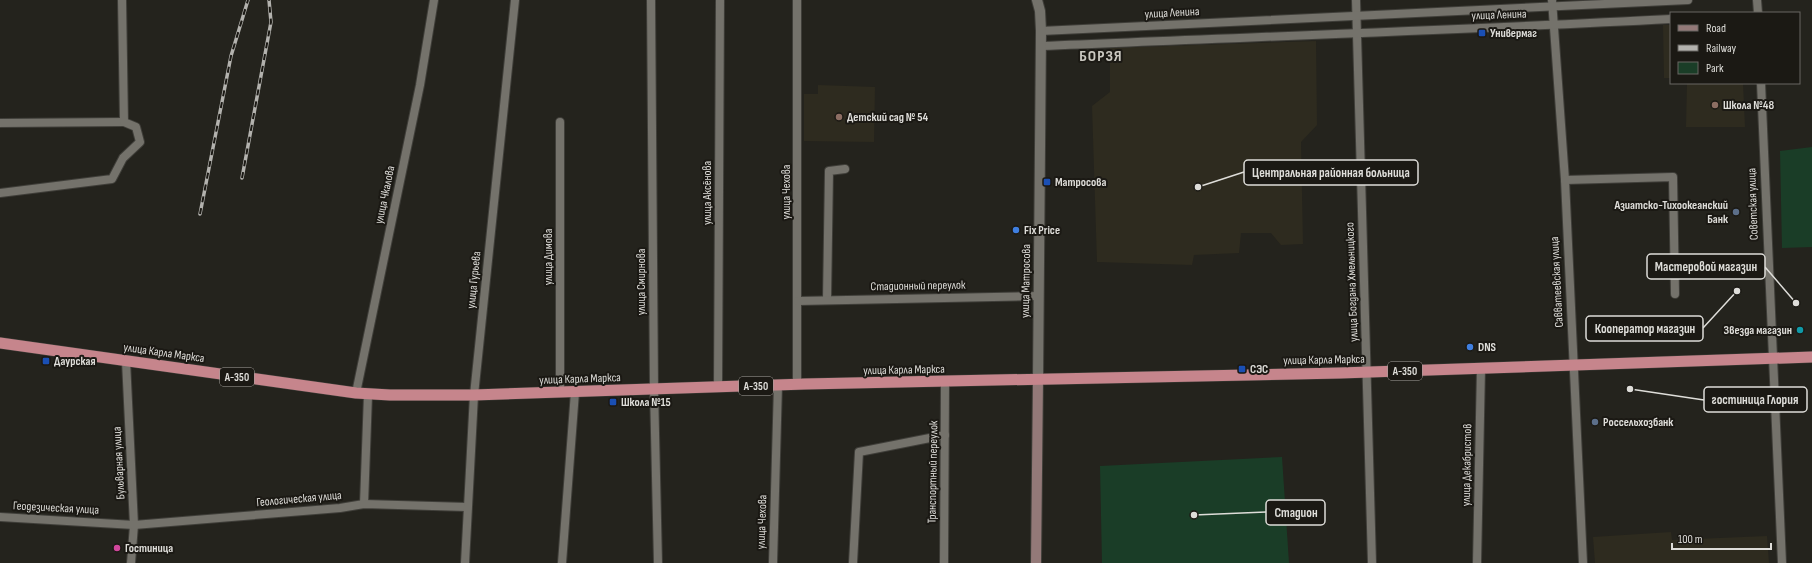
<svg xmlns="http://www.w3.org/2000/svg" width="1812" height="563" viewBox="0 0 1812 563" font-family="'Sofia Sans Condensed',sans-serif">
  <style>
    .built { fill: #2e2b1f }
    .green { fill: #1a3d27 }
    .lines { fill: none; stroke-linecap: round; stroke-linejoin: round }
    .minor-casing { stroke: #3f3e39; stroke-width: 10 }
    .tertiary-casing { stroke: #3f3e39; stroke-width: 12 }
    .secondary-casing { stroke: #3f3e39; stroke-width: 12 }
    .trunk-casing { stroke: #3f3e39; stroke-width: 12 }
    .minor { stroke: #74726b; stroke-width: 8 }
    .tertiary { stroke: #74726b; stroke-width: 10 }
    .secondary { stroke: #937978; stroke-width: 10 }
    .trunk { stroke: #c6858c; stroke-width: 11 }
    .rail-casing { stroke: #b3b2ae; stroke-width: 3.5 }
    .rail { stroke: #1b1914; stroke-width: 2; stroke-dasharray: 6; stroke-linecap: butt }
    .transit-dot { fill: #1a4fb4; stroke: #1b1914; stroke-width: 1.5 }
    .education-dot { fill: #8d6e63; stroke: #1b1914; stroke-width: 1.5 }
    .service-dot { fill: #5c6f8a; stroke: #1b1914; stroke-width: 1.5 }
    .shop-dot { fill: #3f7fe0; stroke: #1b1914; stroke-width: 1.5 }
    .culture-dot { fill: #0f9aa8; stroke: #1b1914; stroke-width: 1.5 }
    .hotel-dot { fill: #d1479c; stroke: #1b1914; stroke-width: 1.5 }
    .labels { text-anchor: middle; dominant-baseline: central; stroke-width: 4; stroke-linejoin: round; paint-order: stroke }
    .shield { fill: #1b1914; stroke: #a4a29e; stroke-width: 1 }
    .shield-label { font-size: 11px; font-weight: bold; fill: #deddd9 }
    .street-label { font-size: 12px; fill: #deddd9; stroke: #1b1914 }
    .poi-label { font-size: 12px; font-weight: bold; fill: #deddd9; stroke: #1b1914; text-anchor: start }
    .district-label { font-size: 16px; font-weight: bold; letter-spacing: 1px; fill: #cac8c0; stroke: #1b1914 }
    .leader { fill: none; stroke: #deddd9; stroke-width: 1.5 }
    .callout-dot { fill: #deddd9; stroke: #1b1914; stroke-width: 1.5 }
    .callout { fill: #1b1914; stroke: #deddd9; stroke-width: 1.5 }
    .callout-label { font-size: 13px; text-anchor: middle; font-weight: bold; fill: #deddd9 }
  </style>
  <rect width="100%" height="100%" fill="#24231d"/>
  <g class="built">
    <polygon points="1663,25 1671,25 1671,78 1664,78"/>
    <polygon points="1316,41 1317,125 1301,142 1303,244 1281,245 1271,233 1241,233 1239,253 1194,255 1192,265 1097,262 1092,106 1110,92 1110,48"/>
    <polygon points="1687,83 1743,83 1745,127 1686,127"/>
    <polygon points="818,85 875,87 874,142 804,141 804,94 818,94"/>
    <polygon points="1671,532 1672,540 1767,536 1769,563 1595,563 1593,537"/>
  </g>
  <g class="green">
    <polygon points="1812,147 1812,247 1782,248 1780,151"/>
    <polygon points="1282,457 1289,563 1102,563 1100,466"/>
  </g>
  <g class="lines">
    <g class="minor-casing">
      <g id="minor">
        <polyline points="651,0 654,389 658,563"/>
        <polyline points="797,0 797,385"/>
        <polyline points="1356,0 1372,563"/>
        <polyline points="1552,0 1565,180 1583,563"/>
        <polyline points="1757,0 1758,13"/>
        <polyline points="1041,31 1688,0"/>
        <path d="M1041,46C1251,37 1461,30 1671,19"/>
        <polyline points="1761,83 1782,563"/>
        <polyline points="560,122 560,392"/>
        <polyline points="0,123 124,122"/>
        <polyline points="1565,180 1673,177 1675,294"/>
        <polyline points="0,193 112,179 123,158 140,142 136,127 124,122 122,0"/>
        <polyline points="827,300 829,171 845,169"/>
        <polyline points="798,301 1038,296"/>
        <polyline points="126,361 134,525 131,563"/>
        <polyline points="718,387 720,0"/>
        <polyline points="356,393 420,85 434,0"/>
        <polyline points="364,504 368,395"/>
        <polyline points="0,517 134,525 340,508 364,504 467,507"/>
        <polyline points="465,563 474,395 515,0"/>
        <polyline points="562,563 575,392"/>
        <polyline points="773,563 778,385"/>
        <polyline points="853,563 859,452 945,435"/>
        <polyline points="944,563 945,382"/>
        <polyline points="1477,563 1481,368"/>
      </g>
    </g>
    <g class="tertiary-casing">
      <polyline id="tertiary" points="1037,0 1040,11 1041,31 1038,379"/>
    </g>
    <g class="secondary-casing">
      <polyline id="secondary" points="1036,563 1038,379"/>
    </g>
    <g class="trunk-casing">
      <polyline id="trunk" points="0,343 356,393 390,395 474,395 805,384 1340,373 1812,357"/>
    </g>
    <use href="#minor" class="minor"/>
    <use href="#tertiary" class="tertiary"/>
    <use href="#secondary" class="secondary"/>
    <use href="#trunk" class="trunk"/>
    <g class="rail-casing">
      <g id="rail">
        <polyline points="242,178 271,22 269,0"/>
        <polyline points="200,214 231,56 248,0"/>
      </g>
    </g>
    <use href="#rail" class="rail"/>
  </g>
  <g class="transit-dot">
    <rect x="1478" y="29" width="8" height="8" rx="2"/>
    <rect x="1043" y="178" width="8" height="8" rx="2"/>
    <rect x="42" y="357" width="8" height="8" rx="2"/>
    <rect x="1238" y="365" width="8" height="8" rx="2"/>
    <rect x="609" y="398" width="8" height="8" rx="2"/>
  </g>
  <g class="education-dot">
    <circle cx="1715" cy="105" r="4"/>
    <circle cx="839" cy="117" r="4"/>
  </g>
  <g class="service-dot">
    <circle cx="1736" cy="212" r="4"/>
    <circle cx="1595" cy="422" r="4"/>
  </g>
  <g class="shop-dot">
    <circle cx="1016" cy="230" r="4"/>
    <circle cx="1470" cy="347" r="4"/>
  </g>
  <circle class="culture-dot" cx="1800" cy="330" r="4"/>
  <circle class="hotel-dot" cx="117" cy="548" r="4"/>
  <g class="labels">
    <g class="shield">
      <rect x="1388" y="362" width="34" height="18" rx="3"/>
      <rect x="220" y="368" width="34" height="18" rx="3"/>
      <rect x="739" y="377" width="34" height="18" rx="3"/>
    </g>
    <g class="shield-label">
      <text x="1405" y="371">А-350</text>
      <text x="237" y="377">А-350</text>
      <text x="756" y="386">А-350</text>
    </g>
    <g class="street-label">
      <text transform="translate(1172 13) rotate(-3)">улица Ленина</text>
      <text transform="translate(1499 15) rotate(-2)">улица Ленина</text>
      <text transform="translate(786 192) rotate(-90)">улица Чехова</text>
      <text transform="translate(707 193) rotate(-90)">улица Аксёнова</text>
      <text transform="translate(385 195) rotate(-78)">улица Чкалова</text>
      <text transform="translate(1753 204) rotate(-92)">Советская улица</text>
      <text transform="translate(548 257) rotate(-90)">улица Димова</text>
      <text transform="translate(474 280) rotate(-84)">улица Гурьева</text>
      <text transform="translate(1026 281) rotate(-89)">улица Матросова</text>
      <text transform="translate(641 282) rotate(-90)">улица Смирнова</text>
      <text transform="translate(1352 282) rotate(-92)">улица Богдана Хмельницкого</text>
      <text transform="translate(1557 282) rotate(-93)">Савватеевская улица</text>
      <text transform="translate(918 286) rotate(-1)">Стадионный переулок</text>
      <text transform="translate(164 353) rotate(8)">улица Карла Маркса</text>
      <text transform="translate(1324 360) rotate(-1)">улица Карла Маркса</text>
      <text transform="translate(904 370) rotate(-1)">улица Карла Маркса</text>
      <text transform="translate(580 379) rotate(-2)">улица Карла Маркса</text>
      <text transform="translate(119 463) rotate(-93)">Бульварная улица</text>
      <text transform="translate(1467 465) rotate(-89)">улица Декабристов</text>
      <text transform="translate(933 472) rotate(-89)">Транспортный переулок</text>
      <text transform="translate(299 499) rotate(-5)">Геологическая улица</text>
      <text transform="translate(56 508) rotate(3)">Геодезическая улица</text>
      <text transform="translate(762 522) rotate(-88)">улица Чехова</text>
    </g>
    <g class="poi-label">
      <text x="1490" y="33">Универмаг</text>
      <text x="1723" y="105">Школа №48</text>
      <text x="847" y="117">Детский сад № 54</text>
      <text x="1055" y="182">Матросова</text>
      <text x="1728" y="205" text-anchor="end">Азиатско-Тихоокеанский<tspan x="1728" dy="14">Банк</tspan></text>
      <text x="1024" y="230">Fix Price</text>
      <text x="1792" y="330" text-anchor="end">Звезда магазин</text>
      <text x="1478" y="347">DNS</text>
      <text x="54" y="361">Даурская</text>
      <text x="1250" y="369">СЭС</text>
      <text x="621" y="402">Школа №15</text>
      <text x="1603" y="422">Россельхозбанк</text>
      <text x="125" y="548">Гостиница</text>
    </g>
    <g class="district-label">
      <text x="1101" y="56">БОРЗЯ</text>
    </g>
  </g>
  <path class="leader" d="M1198 187L1244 172M1796 303L1765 267M1737 291L1703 328M1630 389L1704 400M1194 515L1266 512"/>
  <g class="callout-dot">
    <circle cx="1198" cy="187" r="4"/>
    <circle cx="1796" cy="303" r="4"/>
    <circle cx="1737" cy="291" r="4"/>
    <circle cx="1630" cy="389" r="4"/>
    <circle cx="1194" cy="515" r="4"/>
  </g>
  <g class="callout">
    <rect x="1244" y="160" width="174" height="25" rx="4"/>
    <rect x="1647" y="254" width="118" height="25" rx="4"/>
    <rect x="1586" y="316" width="117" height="25" rx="4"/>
    <rect x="1704" y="387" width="103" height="25" rx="4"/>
    <rect x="1266" y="500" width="59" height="25" rx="4"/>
  </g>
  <g class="callout-label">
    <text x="1331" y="177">Центральная районная больница</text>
    <text x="1706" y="271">Мастеровой магазин</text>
    <text x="1645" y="333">Кооператор магазин</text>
    <text x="1755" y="404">гостиница Глория</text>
    <text x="1296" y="517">Стадион</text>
  </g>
  <rect x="1670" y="12" width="130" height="72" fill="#1b1914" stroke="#696763"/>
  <rect x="1678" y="25" width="20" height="6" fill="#937978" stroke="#696763"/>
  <text x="1706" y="32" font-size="12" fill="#deddd9">Road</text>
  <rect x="1678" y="45" width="20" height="6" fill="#b3b2ae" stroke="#696763"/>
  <text x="1706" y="52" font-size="12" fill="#deddd9">Railway</text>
  <rect x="1678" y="62" width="20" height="12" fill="#1a3d27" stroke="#696763"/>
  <text x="1706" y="72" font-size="12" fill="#deddd9">Park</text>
  <path d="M1672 543v6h99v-6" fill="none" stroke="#deddd9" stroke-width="2"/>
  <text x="1678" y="543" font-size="12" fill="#deddd9" stroke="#1b1914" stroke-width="3" paint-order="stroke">100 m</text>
</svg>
